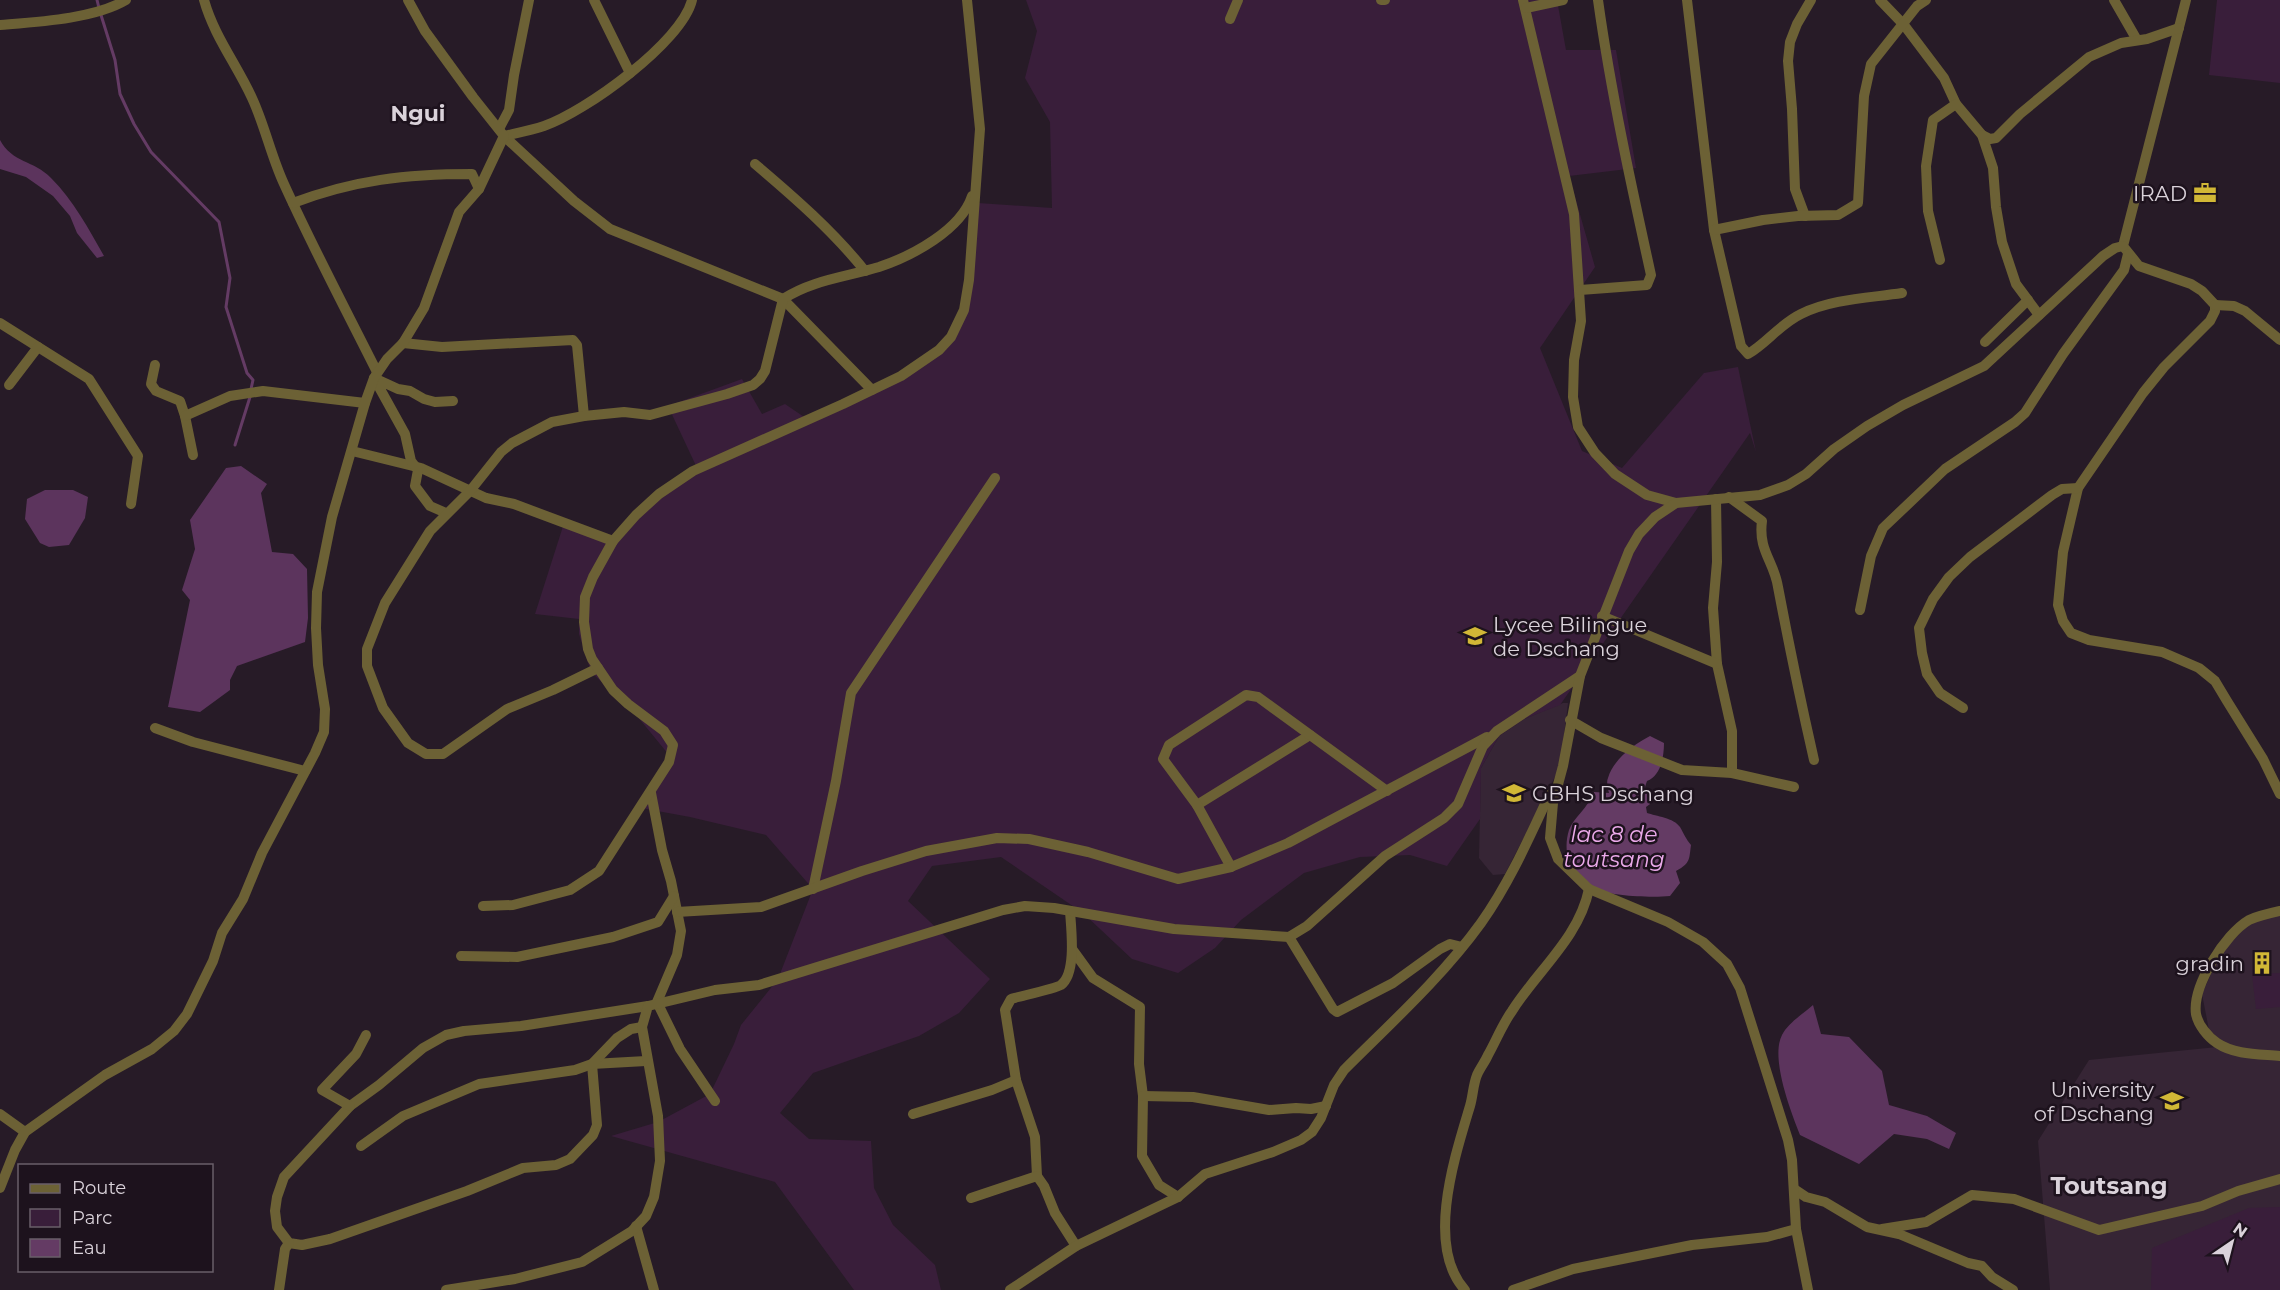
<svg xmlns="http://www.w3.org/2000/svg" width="2280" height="1290" viewBox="0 0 2280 1290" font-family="Montserrat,sans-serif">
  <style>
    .built { fill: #362535 }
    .green { fill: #391e3a }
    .forest { fill: #5c345d }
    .water { fill: #643b64 }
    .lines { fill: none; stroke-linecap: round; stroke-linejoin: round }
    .stream { stroke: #643b64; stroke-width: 3 }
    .minor { stroke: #6c6135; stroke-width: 10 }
    .labels { text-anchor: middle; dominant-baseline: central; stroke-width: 5; stroke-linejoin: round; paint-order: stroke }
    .poi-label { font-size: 21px; fill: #dad2da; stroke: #1d121d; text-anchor: end }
    .neighbourhood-label { font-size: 22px; font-weight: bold; fill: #dad2da; stroke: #1d121d }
    .water-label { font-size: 22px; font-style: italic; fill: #ecaaeb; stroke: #1d121d }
    .quarter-label { font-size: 24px; font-weight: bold; fill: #dad2da; stroke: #1d121d }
  </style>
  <rect width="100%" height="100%" fill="#271b27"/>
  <g class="built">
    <polygon points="1563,703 1568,703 1560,767 1505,874 1493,875 1479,858 1481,768 1499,736 1524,719"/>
    <polygon points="2280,911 2280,1290 2050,1290 2038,1141 2089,1060 2227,1046 2209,1030 2202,994 2220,954 2252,921"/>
  </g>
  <g class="green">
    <polygon points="1026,0 1557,0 1566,50 1616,50 1636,168 1569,176 1595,267 1540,348 1582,451 1622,468 1704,373 1738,367 1756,452 1750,433 1560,705 1524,719 1499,736 1481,768 1480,819 1447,866 1410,855 1360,857 1304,873 1241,920 1215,948 1178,973 1132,959 1083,913 1001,857 932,866 908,901 990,979 959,1013 919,1036 813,1073 780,1113 809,1139 871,1141 874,1188 893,1225 935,1265 941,1290 854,1290 775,1182 611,1136 658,1122 710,1094 734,1044 741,1025 778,979 813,889 766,835 690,817 641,808 669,755 637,716 591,672 579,634 579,619 535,614 565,520 610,543 640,510 698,470 668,406 742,379 762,414 785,404 810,421 863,395 942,347 963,313 978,203 1052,208 1050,122 1025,78 1037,31"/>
    <polygon points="2217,0 2280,0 2280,83 2209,75"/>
    <polygon points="2280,973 2280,1007 2256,1009 2252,974"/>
    <polygon points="2280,1207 2280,1290 2151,1290 2152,1248 2249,1208"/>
  </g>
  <g class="forest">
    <path d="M0,140C12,163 34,160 51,178C74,201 88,228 104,256L97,258L77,233L70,216L53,196L26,177L0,169Z"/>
    <polygon points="241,466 267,484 261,493 272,552 293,554 307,569 308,618 305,642 237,666 230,680 230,690 200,712 168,707 190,600 182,590 195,549 190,520 226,468"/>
    <polygon points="45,490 73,490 88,497 85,518 69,545 49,547 40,543 25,519 27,499"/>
    <path d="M1813,1005L1821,1034L1849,1037L1882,1071L1889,1105L1927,1116L1956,1133L1949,1149L1927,1139L1894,1134L1859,1164L1800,1135C1791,1112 1770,1058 1782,1035C1788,1023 1804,1013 1813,1005Z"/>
  </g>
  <path class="water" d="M1650,736L1664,743C1664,756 1661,776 1647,781L1645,787L1650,804L1646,807L1647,813C1656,816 1674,818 1680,827C1684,834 1686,839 1691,845C1689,859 1691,863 1676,871L1680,883L1670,896C1651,898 1611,896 1593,889C1570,880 1562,852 1569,830C1574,817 1588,808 1594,792L1609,793C1608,788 1606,782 1608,778C1613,760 1634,744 1650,736Z"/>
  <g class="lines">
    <g class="stream">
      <polyline points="97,0 99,8"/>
      <polyline points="101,15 115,60 120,94 134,124 151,152 219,222 230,278 226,307 247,373 253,380 251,389"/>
      <polyline points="235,445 250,397"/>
    </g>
    <g class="minor">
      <path d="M204,0C214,36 237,65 252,98C265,126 271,156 284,184C313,248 346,310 377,372L375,378"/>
      <polyline points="594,0 630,73"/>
      <polyline points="1381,0 1385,0"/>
      <polyline points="1523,0 1574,214 1581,321 1574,360 1573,397 1578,427 1595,453 1615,474 1647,495 1676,503"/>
      <path d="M1687,0L1714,230L1741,346L1748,354C1767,343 1780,324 1801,314C1831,299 1869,298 1902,293"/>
      <polyline points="1880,0 1904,25 1944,78 1956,104 1982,135 1993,168 1996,207 2002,242 2016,284 2039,315"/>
      <polyline points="2114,0 2137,40"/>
      <polyline points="2186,0 2123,246 2139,266 2191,284 2202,291 2215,305 2215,311 2210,321 2164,367 2143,393 2078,488 2063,552 2058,605 2063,621 2071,633 2089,640 2162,652 2199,668 2215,681 2227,701 2263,759 2280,794"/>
      <polyline points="1526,8 1563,0"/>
      <polyline points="1230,19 1238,0"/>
      <path d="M0,25C37,22 94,19 126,0"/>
      <polyline points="499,129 509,110 514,75 529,0"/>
      <polyline points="1982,135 1990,139 1996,138 2020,114 2089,57 2121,43 2147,39 2179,28"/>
      <polyline points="504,136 574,201 610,229 783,299 872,390"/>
      <path d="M504,136C517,133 532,130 544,126C585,112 682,42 692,0"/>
      <path d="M755,164C794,197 833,231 865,271"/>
      <path d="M293,203C354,180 406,174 472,174L479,189"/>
      <polyline points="1805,216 1795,189 1792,109 1788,61 1790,42 1797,24 1811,0"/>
      <polyline points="1714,230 1763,220 1798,216 1838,215 1858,203 1864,96 1871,64 1917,6 1926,0"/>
      <polyline points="1940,260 1928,211 1926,166 1933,120 1956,104"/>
      <path d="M1580,290L1647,285L1651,275C1631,184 1611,93 1598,0"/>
      <polyline points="2215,305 2234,306 2245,311 2280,340"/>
      <polyline points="0,323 89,379 138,456 131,504"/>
      <polyline points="1985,342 2028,300"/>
      <polyline points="403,343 442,347 573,340 577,345 584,416"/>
      <polyline points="155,365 151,384 156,391 180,401 185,416 193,455"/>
      <polyline points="9,385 38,347"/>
      <polyline points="185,416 230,396 263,391 365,403"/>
      <polyline points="352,451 421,468 486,498 514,504 613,541"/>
      <path d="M1729,497L1762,521C1758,551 1774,561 1778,587C1789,645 1801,703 1814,760"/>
      <polyline points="1716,499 1717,562 1713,608 1717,664 1732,731 1732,773"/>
      <polyline points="446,513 430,506 415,486 418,470 411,461 405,434 374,378 398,389 410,391 424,399 435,402 453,401"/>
      <polyline points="1860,610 1871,556 1883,528 1945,469 2015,422 2025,413 2063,354 2124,270 2128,254"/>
      <polyline points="1602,616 1717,664"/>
      <path d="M598,668L553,690L507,709L443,754H426L408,743L383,708L367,666V649L385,603L430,531L470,491L501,452L512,443L552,422L584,416L624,412L650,415L727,394L753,385L760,379L765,371L783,299C812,280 846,277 879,267C912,256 961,230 972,196"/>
      <polyline points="1963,708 1940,693 1927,674 1922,653 1919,628 1933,599 1949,577 1970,557 2052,495 2062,489 2078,488"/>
      <polyline points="1570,720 1601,738 1682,770 1732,773 1794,787"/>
      <polyline points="155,728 193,742 305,771"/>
      <polyline points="651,793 662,850 671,881 681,931 677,955 657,1002 680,1049 715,1101"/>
      <polyline points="1197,805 1310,735"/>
      <polyline points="1231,867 1197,805 1163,759 1169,745 1246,695 1258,697 1387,791"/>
      <polyline points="813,889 836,781 851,693 995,478"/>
      <polyline points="483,906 513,905 570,890 599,871 669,762 673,745 664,731 628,704 613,690 592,659 588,649 584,622 585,597 593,577 613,541 636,515 659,494 693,471 843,404 901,376 939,350 951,337 964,310 969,280 980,129 967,0"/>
      <path d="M2280,911C2271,913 2258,916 2249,920C2225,934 2192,986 2196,1014C2198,1025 2208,1037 2217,1043C2235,1055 2259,1054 2280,1056"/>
      <polyline points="677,912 761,907 862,871 926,851 997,838 1029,839 1088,852 1178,879 1231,867 1288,843 1487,737"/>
      <polyline points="1289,937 1333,1009 1337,1012 1393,983 1440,949 1450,944 1462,947"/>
      <polyline points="1072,949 1093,978 1140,1007 1139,1064 1143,1096 1142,1156 1159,1185 1178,1197"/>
      <polyline points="461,956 517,957 613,937 658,922 674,896"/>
      <polyline points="646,1061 592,1064 597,1125 593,1135 570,1159 556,1165 523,1168 467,1191 330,1239 302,1245 289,1243 277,1227 275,1211 277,1197 284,1177 350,1106 379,1085 423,1048 446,1035 464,1031 521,1026 648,1006"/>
      <polyline points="1143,1096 1193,1097 1269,1110 1296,1108 1311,1109 1326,1106"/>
      <polyline points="350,1106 322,1090 356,1054 366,1035"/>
      <polyline points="0,1114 25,1132"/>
      <polyline points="913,1114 992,1090 1016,1080"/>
      <polyline points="361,1146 403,1116 479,1084 575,1070 592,1064 617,1038 631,1029 642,1027"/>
      <path d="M1037,1176L1035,1137L1016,1080L1005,1010L1011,999C1021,996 1054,989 1061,985C1077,973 1071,928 1070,911"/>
      <polyline points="0,1188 15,1150 25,1132 105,1075 152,1049 174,1031 187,1014 213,961 222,933 243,899 262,853 315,753 324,732 325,709 318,665 316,628 317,592 332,517 365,403 374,378 387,359 403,343 424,308 459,212 479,189 504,136 473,97 425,31 408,0"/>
      <polyline points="1794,1189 1806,1197 1825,1202 1867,1227 1899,1234 1968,1263 1982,1266 1992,1277 2013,1290"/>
      <polyline points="971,1198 1037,1176 1044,1186 1055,1213 1076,1246"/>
      <polyline points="636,1226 654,1290"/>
      <polyline points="1882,1229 1926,1222 1972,1195 2014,1199 2099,1230 2202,1206 2238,1191 2280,1179"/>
      <polyline points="279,1290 285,1249 289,1243"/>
      <polyline points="446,1290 515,1279 582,1262 632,1231 646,1216 654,1197 660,1161 658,1116 642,1027 648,1006 715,990 759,985 1003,910 1025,906 1054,908 1174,929 1289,937 1307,926 1385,856 1444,818 1458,804 1483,746 1497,731 1580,676"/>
      <path d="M1010,1290L1076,1246L1178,1197L1205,1174L1273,1152L1301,1140L1312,1132L1321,1118L1334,1085L1344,1070C1391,1023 1442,977 1481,923C1510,882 1530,836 1551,791"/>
      <path d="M1465,1290C1425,1246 1455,1156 1470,1106C1473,1096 1473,1085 1477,1075C1480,1068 1485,1062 1488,1055C1496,1041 1502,1025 1512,1011C1537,971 1579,938 1589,889"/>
      <polyline points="1513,1290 1573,1269 1692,1245 1767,1237 1796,1229"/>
      <polyline points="1808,1290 1796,1229 1792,1160 1788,1140 1740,988 1727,964 1703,942 1668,922 1589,889 1558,859 1550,838 1553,803 1563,766 1580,676 1629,551 1639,534 1655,517 1676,503 1760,495 1788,485 1806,474 1834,449 1867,426 1903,405 1984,366 2103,256 2115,248 2123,246"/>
    </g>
  </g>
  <defs>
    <g id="office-bare" transform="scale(1.8)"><path d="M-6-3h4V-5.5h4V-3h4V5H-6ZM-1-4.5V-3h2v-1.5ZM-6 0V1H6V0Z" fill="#d1b736" stroke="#1d121d" stroke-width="2.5" paint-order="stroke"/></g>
    <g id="school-bare" transform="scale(1.8)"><path d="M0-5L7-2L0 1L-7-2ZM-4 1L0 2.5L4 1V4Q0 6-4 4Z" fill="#d1b736" stroke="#1d121d" stroke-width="2.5" paint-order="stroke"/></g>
    <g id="building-bare" transform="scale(1.8)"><path d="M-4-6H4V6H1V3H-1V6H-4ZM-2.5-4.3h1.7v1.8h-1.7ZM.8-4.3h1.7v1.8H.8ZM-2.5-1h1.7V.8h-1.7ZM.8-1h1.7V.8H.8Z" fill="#d1b736" stroke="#1d121d" stroke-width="2.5" paint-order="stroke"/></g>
    <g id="university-bare" transform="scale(1.8)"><path d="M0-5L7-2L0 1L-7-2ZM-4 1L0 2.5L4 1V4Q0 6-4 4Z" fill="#d1b736" stroke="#1d121d" stroke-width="2.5" paint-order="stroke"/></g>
  </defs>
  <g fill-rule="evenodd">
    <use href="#office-bare" x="2205" y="193"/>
    <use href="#school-bare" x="1475" y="636"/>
    <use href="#school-bare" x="1514" y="793"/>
    <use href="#building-bare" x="2262" y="963"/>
    <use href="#university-bare" x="2172" y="1101"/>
  </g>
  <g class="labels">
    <g class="poi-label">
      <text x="2187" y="193">IRAD</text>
      <text x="1493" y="624" text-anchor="start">Lycee Bilingue<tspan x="1493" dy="24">de Dschang</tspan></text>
      <text x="1532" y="793" text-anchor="start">GBHS Dschang</text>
      <text x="2244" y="963">gradin</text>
      <text x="2154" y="1089">University<tspan x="2154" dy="24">of Dschang</tspan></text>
    </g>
    <g class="neighbourhood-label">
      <text x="418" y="113">Ngui</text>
    </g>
    <g class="water-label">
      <text x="1614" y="834">lac 8 de<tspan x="1614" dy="25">toutsang</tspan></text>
    </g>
    <g class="quarter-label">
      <text x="2109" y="1185">Toutsang</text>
    </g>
  </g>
  <rect x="18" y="1164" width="195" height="108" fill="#1d121d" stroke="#695f69" stroke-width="1.5"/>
  <rect x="30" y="1184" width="30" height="9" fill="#6c6135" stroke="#695f69" stroke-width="1.5"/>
  <text x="72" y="1194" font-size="18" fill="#dad2da">Route</text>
  <rect x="30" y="1209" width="30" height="18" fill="#391e3a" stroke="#695f69" stroke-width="1.5"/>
  <text x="72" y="1224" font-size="18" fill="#dad2da">Parc</text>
  <rect x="30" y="1239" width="30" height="18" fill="#643b64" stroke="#695f69" stroke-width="1.5"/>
  <text x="72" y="1254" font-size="18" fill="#dad2da">Eau</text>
  <g transform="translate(2232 1242) rotate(35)" stroke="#1d121d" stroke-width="4.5" paint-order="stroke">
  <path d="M0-4.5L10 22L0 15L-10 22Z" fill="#dad2da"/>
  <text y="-9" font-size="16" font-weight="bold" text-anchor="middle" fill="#dad2da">N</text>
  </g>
</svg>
